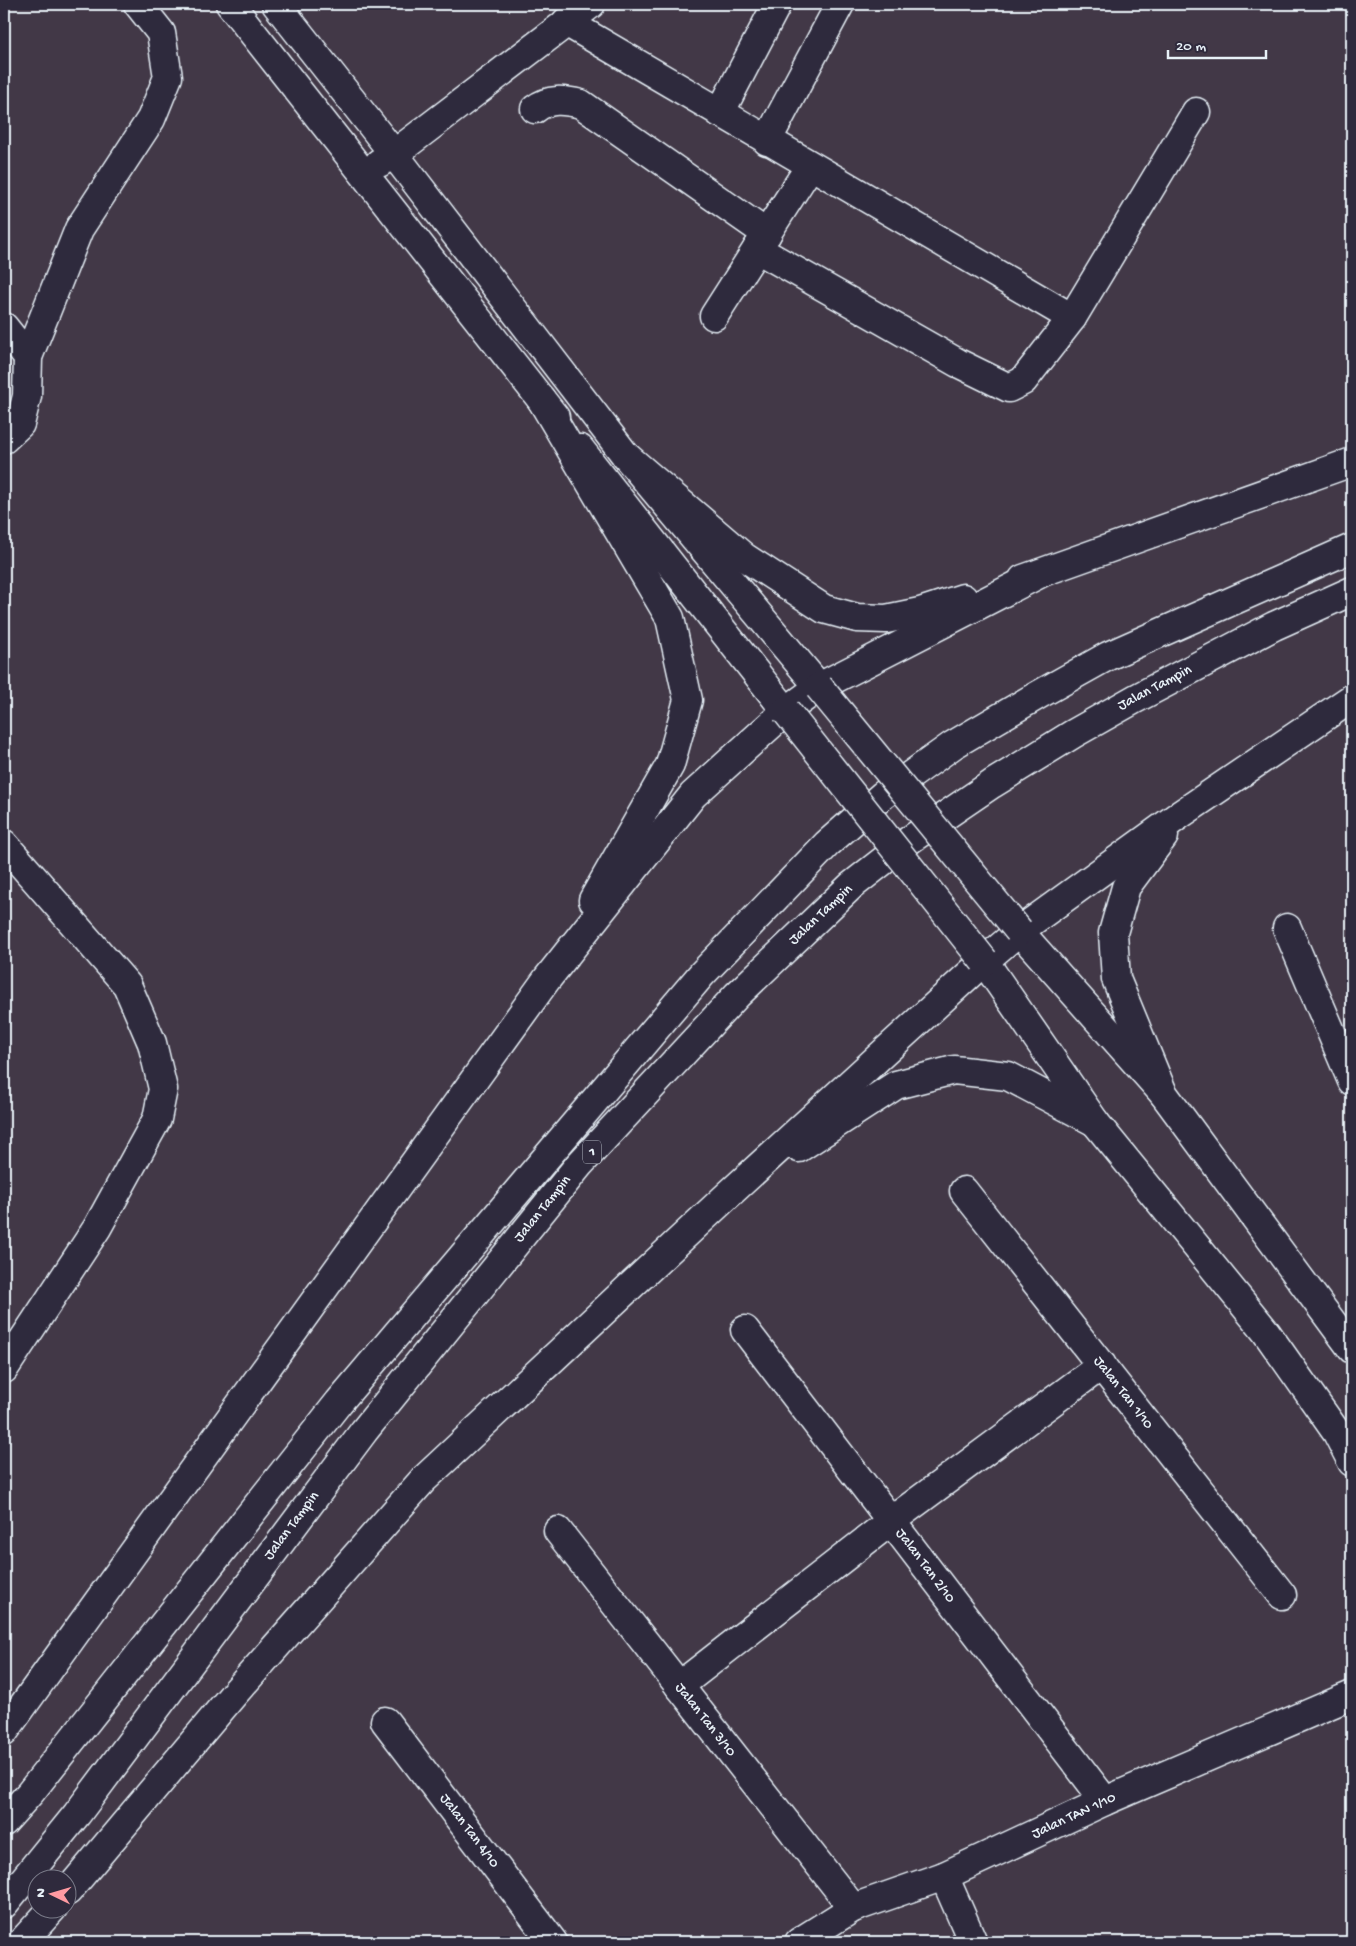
<svg xmlns="http://www.w3.org/2000/svg" width="1356" height="1946" viewBox="0 0 1356 1946" font-family="'Gochi Hand',sans-serif">
  <style>
    .lines { fill: none; stroke-linecap: round; stroke-linejoin: round }
    .minor-casing { stroke: #e8f1f8; stroke-width: 31 }
    .highway-casing { stroke: #e8f1f8; stroke-width: 31 }
    .minor { stroke: #2f2a3d; stroke-width: 28 }
    .highway { stroke: #2f2a3d; stroke-width: 28 }
    .minor-bridge-casing { stroke: #e8f1f8; stroke-width: 31; stroke-linecap: butt }
    .minor-bridge { stroke: #2f2a3d; stroke-width: 28 }
    .labels { text-anchor: middle; dominant-baseline: central; stroke-width: 4.5; stroke-linejoin: round; paint-order: stroke }
    .shield { fill: #2f2a3d; stroke: #b0b5c0; stroke-width: 1 }
    .shield-label { font-size: 14px; font-weight: bold; fill: #e8f1f8 }
    .street-label { font-size: 15px; fill: #e8f1f8; stroke: #2f2a3d }
  </style>
  <rect width="100%" height="100%" fill="#423847"/>
  <filter id="ink" filterUnits="userSpaceOnUse"><feTurbulence type="fractalNoise" baseFrequency=".02" numOctaves="2"/><feDisplacementMap in="SourceGraphic" scale="10" xChannelSelector="R" yChannelSelector="G"/><feConvolveMatrix kernelMatrix="1 2 1 2 8 2 1 2 1" color-interpolation-filters="sRGB"/></filter>
  <g filter="url(#ink)">
    <g class="lines">
      <g class="minor-casing">
        <g id="minor">
          <polyline points="230,4 555,417"/>
          <polyline points="276,4 394,154 626,456 819,687"/>
          <polyline points="566,22 1072,318"/>
          <path d="M535,109C549,98 564,100 581,104L767,234"/>
          <polyline points="720,113 777,4"/>
          <polyline points="767,141 840,4"/>
          <polyline points="379,163 394,154 591,4"/>
          <polyline points="757,249 958,363 1009,388 1023,381 1072,318 1196,112"/>
          <polyline points="714,316 810,166"/>
          <polyline points="4,327 28,357"/>
          <polyline points="4,439 20,424 27,396 28,357 79,229 151,119 168,77 161,33 138,4"/>
          <polyline points="580,449 786,711"/>
          <polyline points="4,844 127,985 152,1043 163,1089 157,1119 97,1228 4,1369"/>
          <polyline points="1287,928 1352,1081"/>
          <polyline points="1019,931 1163,1093 1352,1349"/>
          <polyline points="984,961 1095,1122 1266,1332 1337,1433 1352,1462"/>
          <polyline points="964,1191 1282,1595"/>
          <polyline points="745,1330 1105,1801"/>
          <polyline points="558,1531 853,1908"/>
          <polyline points="679,1686 891,1521 1102,1365"/>
          <polyline points="385,1721 553,1942"/>
          <polyline points="944,1876 973,1942"/>
          <polyline points="799,1942 853,1908 944,1876 1105,1801 1352,1695"/>
        </g>
      </g>
      <g class="highway-casing">
        <g id="highway">
          <polyline points="541,399 670,618 688,700 670,765 593,900"/>
          <polyline points="626,456 744,557 824,609 857,618 886,619 920,612 963,598"/>
          <polyline points="1023,579 1352,462"/>
          <polyline points="1163,1093 1116,979 1113,933 1126,887 1164,836"/>
          <polyline points="799,1148 896,1085 954,1070 1008,1076 1095,1122"/>
          <polyline points="4,1732 547,979 693,795 786,711 819,687 1041,573"/>
          <polyline points="4,1822 30,1793 339,1402 702,974 827,844 883,795 953,745 1040,694 1108,656 1352,548"/>
          <polyline points="68,1891 233,1695 423,1480 728,1195 984,961 1019,931 1178,816 1352,698"/>
          <polyline points="4,1904 77,1814 364,1431 579,1165 737,995 851,886 911,839 992,784 1073,734 1135,699 1274,626 1352,591"/>
          <polyline points="22,1942 53,1908"/>
        </g>
      </g>
      <use href="#minor" class="minor"/>
      <use href="#highway" class="highway"/>
      <g class="minor-bridge-casing">
        <g id="minor-bridge">
          <polyline points="819,687 1019,931"/>
          <polyline points="786,711 984,961"/>
        </g>
      </g>
      <use href="#minor-bridge" class="minor-bridge"/>
    </g>
  </g>
  <g class="labels">
    <rect class="shield" x="583" y="1140.5" width="18" height="23" rx="4"/>
    <g class="shield-label">
      <text x="592" y="1152">1</text>
    </g>
    <g class="street-label">
      <text transform="translate(1155 688) rotate(-28)">Jalan Tampin</text>
      <text transform="translate(821 915) rotate(-43)">Jalan Tampin</text>
      <text transform="translate(543 1209) rotate(-51)">Jalan Tampin</text>
      <text transform="translate(1123 1393) rotate(52)">Jalan Tan 1/10</text>
      <text transform="translate(292 1526) rotate(-53)">Jalan Tampin</text>
      <text transform="translate(925 1566) rotate(53)">Jalan Tan 2/10</text>
      <text transform="translate(705 1720) rotate(52)">Jalan Tan 3/10</text>
      <text transform="translate(1074 1816) rotate(-25)">Jalan TAN 1/10</text>
      <text transform="translate(469 1831) rotate(53)">Jalan Tan 4/10</text>
    </g>
  </g>
  <rect width="1356" height="1946" fill="none" stroke="#2f2a3d" stroke-width="20"/>
  <rect x="10" y="10" width="1336" height="1926" fill="none" stroke="#e8f1f8" stroke-width="2" filter="url(#ink)"/>
  <g transform="translate(52 1894) rotate(275)"><circle r="24" fill="#2f2a3d" stroke="#797a88"/>
  <path d="M0-4L9 19L0 12L-9 19Z" fill="#ff9aa2"/>
  <text y="-8" font-size="14" font-weight="bold" text-anchor="middle" fill="#e8f1f8">N</text>
  </g>
  <path d="M1168 50v8h98v-8" fill="none" stroke="#e8f1f8" stroke-width="2.5"/>
  <text x="1176" y="50" font-size="15" fill="#e8f1f8" stroke="#2f2a3d" stroke-width="4" paint-order="stroke">20 m</text>
</svg>
